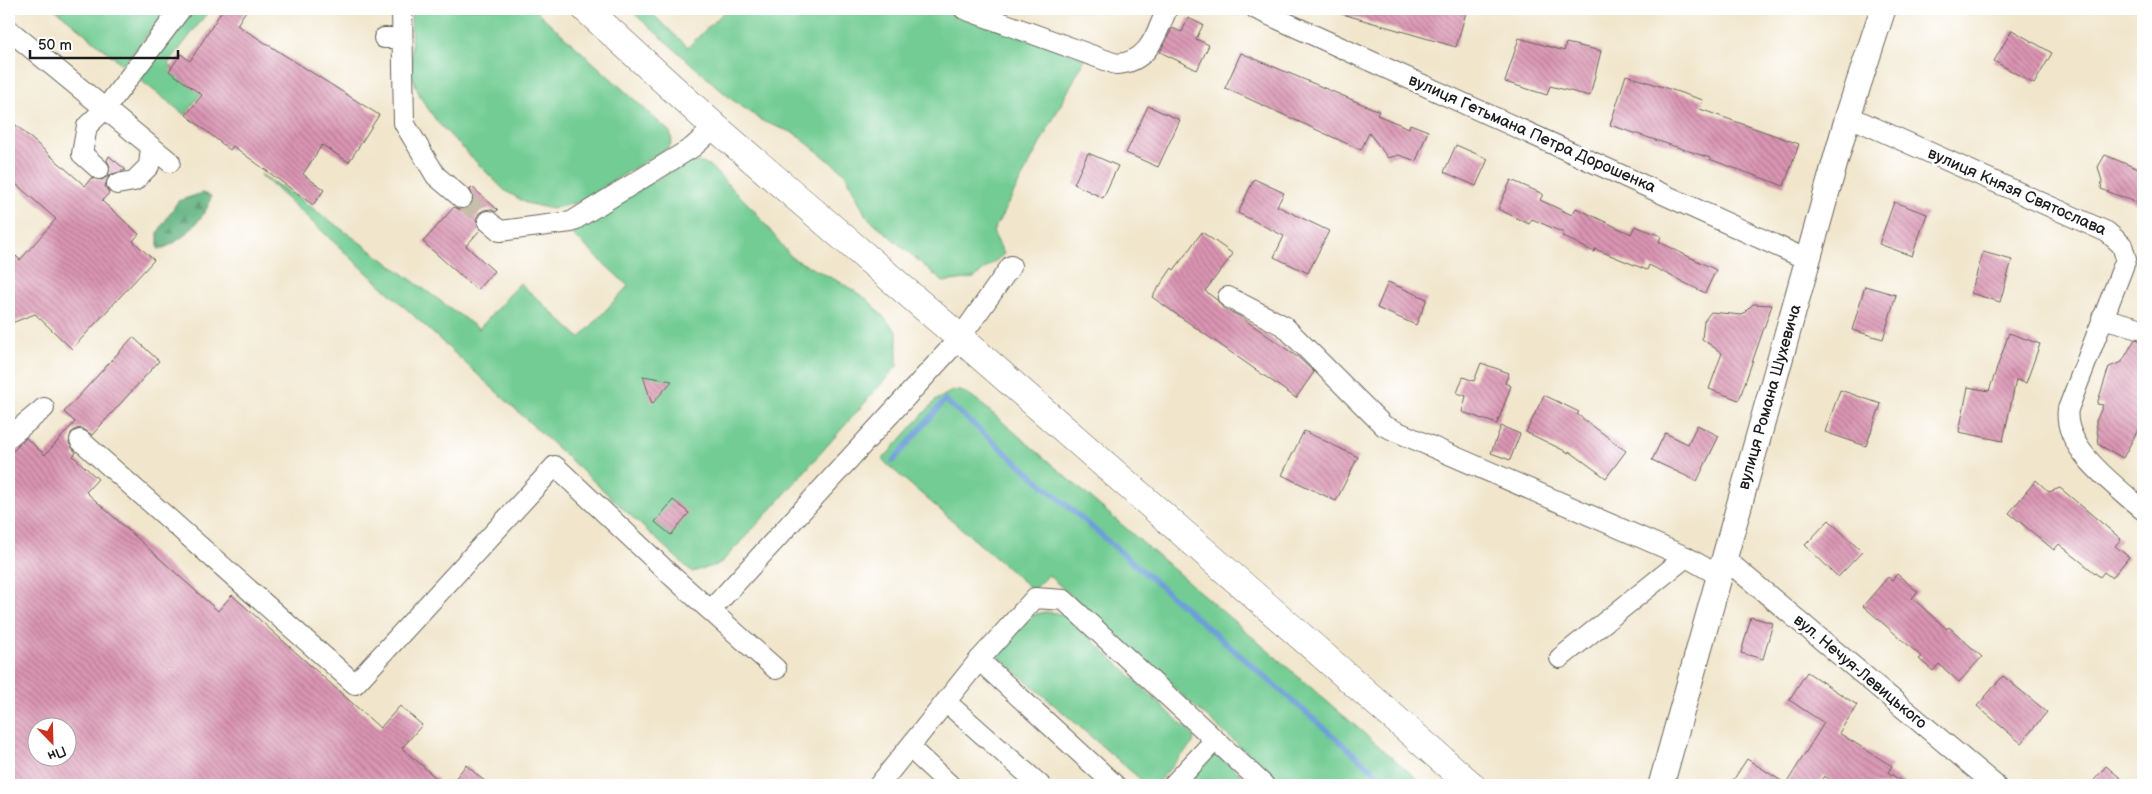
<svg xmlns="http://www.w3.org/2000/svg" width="2152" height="794" viewBox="0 0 2152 794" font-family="'Balsamiq Sans',sans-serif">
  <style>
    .grass { fill: #72cc93; stroke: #477458 }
    .forest { fill: url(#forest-firs); stroke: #3c664c }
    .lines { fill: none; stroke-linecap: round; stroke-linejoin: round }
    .stream { stroke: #6e9fd8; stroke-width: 5.5 }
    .building { fill: url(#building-back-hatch); fill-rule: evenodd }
    .minor-tunnel { stroke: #c6bea9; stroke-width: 20; stroke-dasharray: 20 10; stroke-linecap: butt }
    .minor-casing { stroke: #67635a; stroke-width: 22 }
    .major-casing { stroke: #67635a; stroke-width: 27 }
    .highway-casing { stroke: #67635a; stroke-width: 29 }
    .minor { stroke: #fff; stroke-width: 20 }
    .major { stroke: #fff; stroke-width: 25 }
    .highway { stroke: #fff; stroke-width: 28 }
    .labels { text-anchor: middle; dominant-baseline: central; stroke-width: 5; stroke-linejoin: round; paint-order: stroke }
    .street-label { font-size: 16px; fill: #1c1c1c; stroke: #fff }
  </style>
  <defs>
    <pattern id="forest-firs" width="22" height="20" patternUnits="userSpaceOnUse" patternTransform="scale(1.25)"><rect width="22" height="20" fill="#5db07d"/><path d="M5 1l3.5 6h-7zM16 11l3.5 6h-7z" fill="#4c8e66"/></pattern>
    <pattern id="building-back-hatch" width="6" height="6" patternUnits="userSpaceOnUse" patternTransform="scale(1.25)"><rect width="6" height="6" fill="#da95b2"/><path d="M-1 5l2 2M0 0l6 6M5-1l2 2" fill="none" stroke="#b07990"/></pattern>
  </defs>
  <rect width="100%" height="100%" fill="#fff"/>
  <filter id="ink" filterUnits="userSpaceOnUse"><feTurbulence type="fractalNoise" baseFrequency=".02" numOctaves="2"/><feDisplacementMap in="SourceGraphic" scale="10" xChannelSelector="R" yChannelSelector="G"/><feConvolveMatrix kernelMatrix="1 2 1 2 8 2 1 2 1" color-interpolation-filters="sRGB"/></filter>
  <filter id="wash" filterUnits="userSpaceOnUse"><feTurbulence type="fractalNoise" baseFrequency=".0096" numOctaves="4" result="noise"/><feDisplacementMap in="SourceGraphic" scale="20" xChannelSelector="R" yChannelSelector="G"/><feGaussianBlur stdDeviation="1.12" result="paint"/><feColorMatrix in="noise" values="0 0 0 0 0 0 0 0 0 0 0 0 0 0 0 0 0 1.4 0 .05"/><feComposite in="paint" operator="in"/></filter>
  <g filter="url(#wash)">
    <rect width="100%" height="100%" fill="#f1e6cc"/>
    <g class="grass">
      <polygon points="55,9 168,9 123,65"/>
      <polygon points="190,9 210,9 168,64 202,92 185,115 138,78"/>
      <polygon points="411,9 534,9 670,132 672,141 669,147 579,202 552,209 526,203 504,190 438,123 420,97 412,75"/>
      <polygon points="629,9 647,9 688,47 727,9 945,9 1085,59 993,232 1004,254 974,278 943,282 866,216 845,173 794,133 764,122 731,99"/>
      <polygon points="693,161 709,165 752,208 792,258 840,282 867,299 897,332 897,366 776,504 720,564 692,572 260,174 300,199 479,329 520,283 580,338 628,286 569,231 685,163"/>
      <polygon points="952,391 961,391 977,400 1424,785 1283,785 1048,575 1033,590 882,460 936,400"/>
      <polygon points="1045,612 1057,613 1068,617 1194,736 1193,743 1155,785 1147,785 993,652 1033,615"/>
      <polygon points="1212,755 1220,756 1253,785 1184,785"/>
    </g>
    <path class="forest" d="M202,193L211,196C209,215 178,247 158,249V232L178,201Z"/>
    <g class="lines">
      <polyline class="stream" points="893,461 945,400 1390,785"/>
    </g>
    <g id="blocks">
      <g class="building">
        <polygon points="223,9 247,9 237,25 379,115 349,162 322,145 303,174 324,190 313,205 233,146 230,150 186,115 202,95 169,71 181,54 190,61"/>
        <polygon points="1340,9 1467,9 1456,47 1339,13"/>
        <polygon points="1188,18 1203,25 1196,39 1209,45 1197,70 1160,52 1172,28 1182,32"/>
        <polygon points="2012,30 2052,53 2034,84 1994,61"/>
        <polygon points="1519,38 1564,51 1566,43 1601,51 1590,96 1550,86 1547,95 1505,82"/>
        <polygon points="1241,53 1379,111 1377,115 1409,128 1410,124 1428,131 1416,161 1399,155 1388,158 1369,133 1361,150 1225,88"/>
        <polygon points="1626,75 1703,100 1700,109 1799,144 1784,186 1709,159 1710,158 1610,125"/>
        <polygon points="1148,106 1180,120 1158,167 1126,153"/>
        <polygon points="9,119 85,186 91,178 102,180 108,176 110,166 107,160 109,156 126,170 109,175 105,186 109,193 102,201 139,234 133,241 154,260 72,349 35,314 9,324 9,264 16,256 20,260 56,219 9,178"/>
        <polygon points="1456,145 1488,159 1476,186 1444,172"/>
        <polygon points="1088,153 1118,166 1103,198 1074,184"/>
        <polygon points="2105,155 2143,171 2143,205 2101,189 2102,181 2098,167"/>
        <polygon points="1254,179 1284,193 1277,206 1329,231 1308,273 1274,257 1284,236 1238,213"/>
        <polygon points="1511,180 1543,194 1540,200 1572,215 1576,208 1631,234 1635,226 1661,236 1659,242 1716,270 1705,293 1649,265 1647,270 1595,249 1594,252 1562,236 1564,233 1532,219 1529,224 1498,209"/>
        <polygon points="472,187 498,210 496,212 490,209 484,210 479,213 476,219 480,230 466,246 494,271 477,290 423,242 454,207 460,210 471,206 474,200 470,189"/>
        <polygon points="1894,202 1927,214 1912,256 1879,244"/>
        <polygon points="1202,232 1233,254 1205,291 1217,300 1223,308 1241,317 1299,358 1314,372 1296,398 1152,297 1172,268 1174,270"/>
        <polygon points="1983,252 2012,260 2000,302 1971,293"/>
        <polygon points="1388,282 1427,299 1416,325 1377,308"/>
        <polygon points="1865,286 1896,295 1883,339 1852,330"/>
        <polygon points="1753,304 1772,305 1739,400 1709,389 1722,353 1702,339 1704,321 1711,312 1742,315"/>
        <polygon points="2009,333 2040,344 2026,383 2016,380 2003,441 1959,432 1968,387 1989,391"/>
        <path d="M133,337L159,361L92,435L82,428L76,429L71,433L69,443L76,453L73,456L98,479L86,492L218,611L232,595L380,728L400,706L422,725L402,748L444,785H9V455L26,438L45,455L75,422L64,412ZM38,726H68V756H38Z"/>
        <polygon points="2135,339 2143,341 2143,420 2123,458 2099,445 2096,421 2103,405 2097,404 2109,367 2122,362"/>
        <polygon points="1481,363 1509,373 1505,383 1511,386 1497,424 1462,412 1466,396 1457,393 1463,377 1474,381"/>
        <polygon points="643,376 672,381 652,404"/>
        <polygon points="1840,390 1881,404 1866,446 1825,432"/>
        <polygon points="1544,395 1579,412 1577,414 1626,451 1606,478 1569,451 1569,453 1526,432"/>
        <polygon points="1697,425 1719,436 1697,481 1652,460 1665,433 1688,444"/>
        <polygon points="1501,426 1520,434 1510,460 1491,453"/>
        <polygon points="1304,431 1358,457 1336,501 1282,475"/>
        <polygon points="2036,480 2049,492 2060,488 2121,539 2115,546 2129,557 2112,578 2104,572 2100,577 2059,544 2054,550 2009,513"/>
        <polygon points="673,500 689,513 671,535 655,522"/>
        <polygon points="1829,520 1862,552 1838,577 1805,545"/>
        <polygon points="1897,574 1918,592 1912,598 1947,629 1949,627 1982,657 1959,682 1939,664 1933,671 1919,659 1922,657 1863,606 1888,577 1892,580"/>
        <polygon points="1751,617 1773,623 1763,659 1741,653"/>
        <polygon points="1807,672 1857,705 1839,733 1892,766 1888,772 1907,785 1839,785 1824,776 1818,785 1730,785 1747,759 1786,784 1824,723 1789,700"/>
        <polygon points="2003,676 2047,712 2021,743 1977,706"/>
        <polygon points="466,765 489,785 450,785"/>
        <polygon points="2106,766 2129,785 2090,785"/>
      </g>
    </g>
  </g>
  <g filter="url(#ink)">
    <use href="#blocks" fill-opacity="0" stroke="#67635a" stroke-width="1"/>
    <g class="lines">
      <polyline class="minor-tunnel" points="462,198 488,221"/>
      <g class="minor-casing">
        <g id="minor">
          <polyline points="402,9 404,123 436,176 462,198"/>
          <path d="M964,9L1116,64C1149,63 1156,34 1167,9"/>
          <polyline points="1256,9 1808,260"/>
          <polyline points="9,30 170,162"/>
          <polyline points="384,38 402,38"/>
          <path d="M1848,116L2107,232L2122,245L2126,259L2068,409C2062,448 2116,486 2143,510"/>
          <polyline points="99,169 82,154 87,126 105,109 181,9"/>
          <polyline points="117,184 134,181 149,166 151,147"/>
          <polyline points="488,221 500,231 571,222 693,147 715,127"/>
          <polyline points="1228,297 1284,326 1384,426 1686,557 1720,576"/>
          <polyline points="2102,318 2143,329"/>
          <polyline points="9,437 44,408"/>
          <polyline points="80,440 355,684 555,466 674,578 776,669"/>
          <polyline points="1725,559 1995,785"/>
          <polyline points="711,610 960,338 1011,266"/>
          <polyline points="1560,658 1686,557"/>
          <polyline points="979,660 1115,785"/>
          <polyline points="946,702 1040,785"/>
          <polyline points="910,748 950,785"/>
          <polyline points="879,785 979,660 1035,598 1064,600 1264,785"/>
          <polyline points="1173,785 1215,740"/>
        </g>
      </g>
      <g class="major-casing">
        <polyline id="major" points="1661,785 1848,116 1883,9"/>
      </g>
      <g class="highway-casing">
        <polyline id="highway" points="586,9 715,127 960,338 1471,785"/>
      </g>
      <use href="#minor" class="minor"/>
      <use href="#major" class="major"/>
      <use href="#highway" class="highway"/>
    </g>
  </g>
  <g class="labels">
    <g class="street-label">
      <text transform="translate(1532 134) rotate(24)">вулиця Гетьмана Петра Дорошенка</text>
      <text transform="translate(2017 192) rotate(24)">вулиця Князя Святослава</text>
      <text transform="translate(1770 397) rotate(-74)">вулиця Романа Шухевича</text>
      <text transform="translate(1860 672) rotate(40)">вул. Нечуя-Левицького</text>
    </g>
  </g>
  <rect width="2152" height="794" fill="none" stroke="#fff" stroke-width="30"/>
  <g transform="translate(52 742) rotate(157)"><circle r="24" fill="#ffffff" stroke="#a4a4a4"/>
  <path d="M0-4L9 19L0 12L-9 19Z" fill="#c8321e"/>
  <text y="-8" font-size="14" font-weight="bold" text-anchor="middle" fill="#1c1c1c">Пн</text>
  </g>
  <path d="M30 50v8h148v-8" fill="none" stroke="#1c1c1c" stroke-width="2.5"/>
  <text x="38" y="50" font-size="15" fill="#1c1c1c" stroke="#ffffff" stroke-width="4" paint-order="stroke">50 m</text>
</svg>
